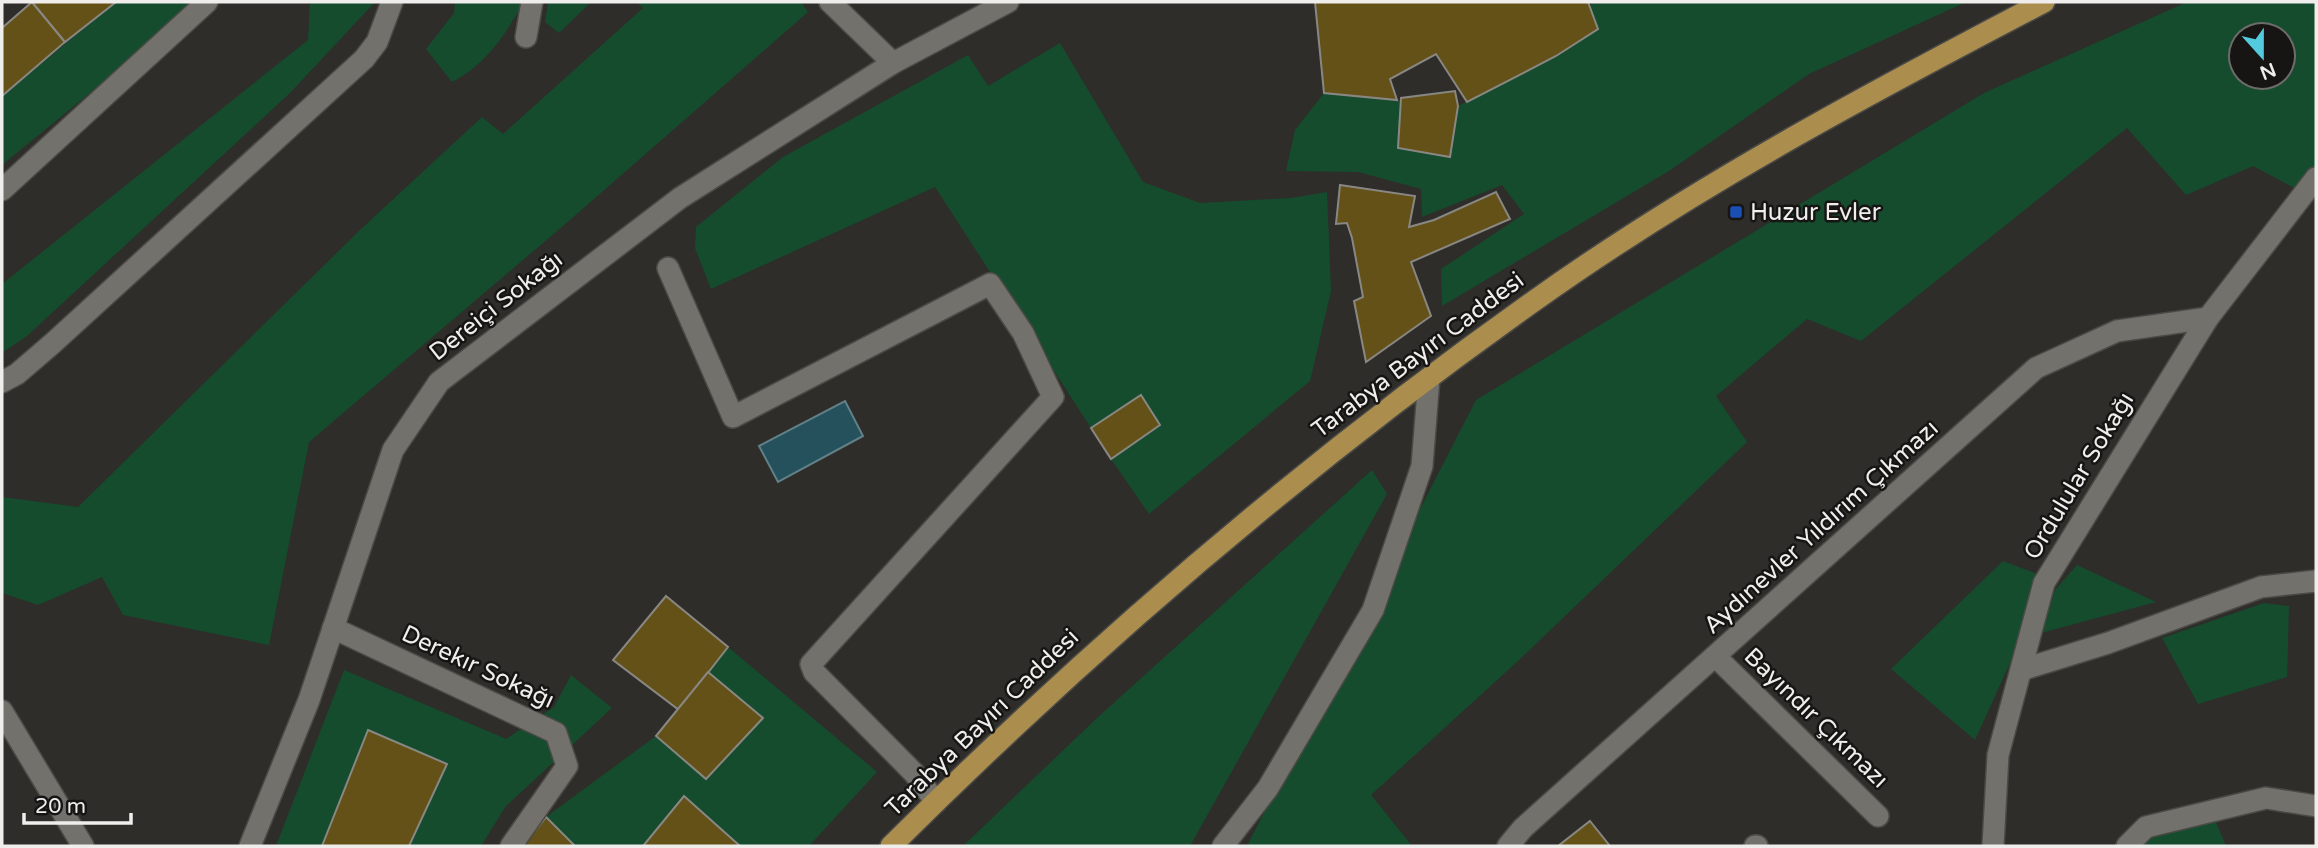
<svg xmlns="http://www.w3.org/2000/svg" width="2318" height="848" viewBox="0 0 2318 848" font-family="'Varela Round',sans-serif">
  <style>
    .green { fill: #154c2e; fill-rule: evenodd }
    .water { fill: #25515c; stroke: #628087; stroke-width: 2 }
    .building { fill: #645118; stroke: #898783; stroke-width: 2 }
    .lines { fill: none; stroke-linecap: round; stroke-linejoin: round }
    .lane-casing { stroke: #4a4946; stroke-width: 24 }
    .street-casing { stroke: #4a4946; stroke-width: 24 }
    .primary-casing { stroke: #4a4946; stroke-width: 24 }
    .lane { stroke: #72716c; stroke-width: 21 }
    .street { stroke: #72716c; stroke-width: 21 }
    .primary { stroke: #ab8d4d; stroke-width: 21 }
    .transit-dot { fill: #1a4fb4; stroke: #161513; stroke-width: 2.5 }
    .labels { text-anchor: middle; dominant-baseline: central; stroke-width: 5; stroke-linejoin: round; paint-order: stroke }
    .poi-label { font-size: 24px; fill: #efeeec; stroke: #161513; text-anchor: start }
    .street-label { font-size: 24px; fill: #efeeec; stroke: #161513 }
  </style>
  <rect width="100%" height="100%" fill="#2e2d29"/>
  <g class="green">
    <polygon points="116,2 201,2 2,165 2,96"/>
    <polygon points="310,2 375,2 290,93 27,336 2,353 2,284 308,40"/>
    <path d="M455,2H521V7C503,38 485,65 452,82L426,49L454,13Z"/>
    <polygon points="548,2 591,2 559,33 545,22"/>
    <polygon points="637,2 801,2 808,12 563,226 309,442 269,645 123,615 102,577 38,605 2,593 2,497 78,507 361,229 482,117 503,134 643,8"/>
    <polygon points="1595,2 1966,2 1809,74 1669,171 1442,306 1441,269 1524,214 1502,185 1422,217 1421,189 1358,172 1286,171 1295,130 1324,93 1401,101 1398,148 1450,157 1458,106 1556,56 1598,29 1589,6"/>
    <path d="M2187,2H2316V166L2306,194L2253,166L2186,195L2127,128L1861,341L1807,319L1716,396L1747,442L1518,661L1371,795L1412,846H1247L1476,400L1984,93ZM2241,35H2283V77H2241Z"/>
    <polygon points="1060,43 1143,182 1200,203 1291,198 1327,192 1331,291 1310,381 1149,514 1111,459 1160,426 1141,395 1091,428 935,187 711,289 695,248 696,227 783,157 968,55 988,86"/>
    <polygon points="1372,470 1387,494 1190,846 963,846 1097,718"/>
    <polygon points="2003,561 2037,574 2015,652 1975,740 1891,669"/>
    <polygon points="2077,565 2156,602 2041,633 2055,590"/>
    <polygon points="2264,603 2289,606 2287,677 2198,704 2162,638"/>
    <polygon points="728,647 877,772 809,846 740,846 684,797 643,846 575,846 546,817 656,736 706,778 763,718 708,672"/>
    <polygon points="344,670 506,739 554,707 571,675 612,708 506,806 481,846 409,846 446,764 368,730 322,846 276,846"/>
    <polygon points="2215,820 2226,846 2135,846 2148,833"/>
  </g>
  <polygon class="water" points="845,401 863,436 778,482 759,446"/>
  <g class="building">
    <polygon points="32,2 65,42 2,96 2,28"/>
    <polygon points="32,2 116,2 65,42"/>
    <polygon points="1315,2 1588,2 1598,29 1556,56 1467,102 1436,54 1390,79 1397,100 1324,93"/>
    <polygon points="1455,91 1458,106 1450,157 1398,148 1401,98"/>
    <polygon points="1340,185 1415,196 1409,227 1434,220 1496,192 1510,219 1411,262 1431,316 1366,362 1354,301 1363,297 1352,238 1347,223 1336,224"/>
    <polygon points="1141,395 1160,425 1111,459 1091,428"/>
    <polygon points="666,596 728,647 679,710 613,660"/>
    <polygon points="708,672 763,718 706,779 656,736"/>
    <polygon points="368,730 447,764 409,846 322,846"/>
    <polygon points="684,796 740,846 643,846"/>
    <polygon points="546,817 575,846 523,846"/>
    <polygon points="1590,821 1610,846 1558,846"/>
  </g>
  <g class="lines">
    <g class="lane-casing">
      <polyline id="lane" points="830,2 893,63"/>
    </g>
    <g class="street-casing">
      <g id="street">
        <polyline points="526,37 532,2"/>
        <polyline points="2,190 207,2"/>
        <polyline points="668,268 733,417 990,284 1023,333 1053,397 811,664 814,672 914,773 936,802"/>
        <polyline points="2,382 17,374 53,343 364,59 377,42 392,2"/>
        <polyline points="333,628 556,733 567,766 511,846"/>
        <polyline points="1716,657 1878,816"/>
        <polyline points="2021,670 2108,643 2261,587 2316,581"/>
        <polyline points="2,711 83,846"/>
        <polyline points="250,846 309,700 393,450 439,382 680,198 893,63 1008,2"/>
        <polyline points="1223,846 1268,788 1373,610 1422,466 1429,378"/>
        <polyline points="1508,846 1523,828 2036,368 2117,331 2208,318"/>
        <polyline points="1755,846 1757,846"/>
        <polyline points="1993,846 1998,755 2044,583 2208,318 2316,178"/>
        <polyline points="2127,846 2146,827 2266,798 2316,806"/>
      </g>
    </g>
    <g class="primary-casing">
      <path id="primary" d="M891,846C1091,647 1304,464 1534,301C1695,186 1870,93 2044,2"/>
    </g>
    <use href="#lane" class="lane"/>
    <use href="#street" class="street"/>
    <use href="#primary" class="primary"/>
  </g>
  <rect class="transit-dot" x="1729" y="205" width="14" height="14" rx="3.5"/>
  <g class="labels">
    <g class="poi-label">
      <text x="1750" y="212">Huzur Evler</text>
    </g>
    <g class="street-label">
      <text transform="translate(496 306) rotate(-38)">Dereiçi Sokağı</text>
      <text transform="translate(1418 355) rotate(-37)">Tarabya Bayırı Caddesi</text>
      <text transform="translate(2079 476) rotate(-59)">Ordulular Sokağı</text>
      <text transform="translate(1821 527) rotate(-42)">Aydınevler Yıldırım Çıkmazı</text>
      <text transform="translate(478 667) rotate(25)">Derekır Sokağı</text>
      <text transform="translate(1816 718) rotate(44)">Bayındır Çıkmazı</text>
      <text transform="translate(982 723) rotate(-44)">Tarabya Bayırı Caddesi</text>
    </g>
  </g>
  <rect width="2318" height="848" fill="none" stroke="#efeeec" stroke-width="7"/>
  <g transform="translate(2262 56) rotate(159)"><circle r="33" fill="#161513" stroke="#6d6c6a" stroke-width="2"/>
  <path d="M0-5L12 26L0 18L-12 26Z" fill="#54cadd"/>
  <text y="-10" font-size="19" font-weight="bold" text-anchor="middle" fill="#efeeec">N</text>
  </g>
  <path d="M24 813v10h107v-10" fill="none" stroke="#efeeec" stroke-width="3.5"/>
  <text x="35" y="813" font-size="21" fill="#efeeec" stroke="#161513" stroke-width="5" paint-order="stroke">20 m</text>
</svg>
